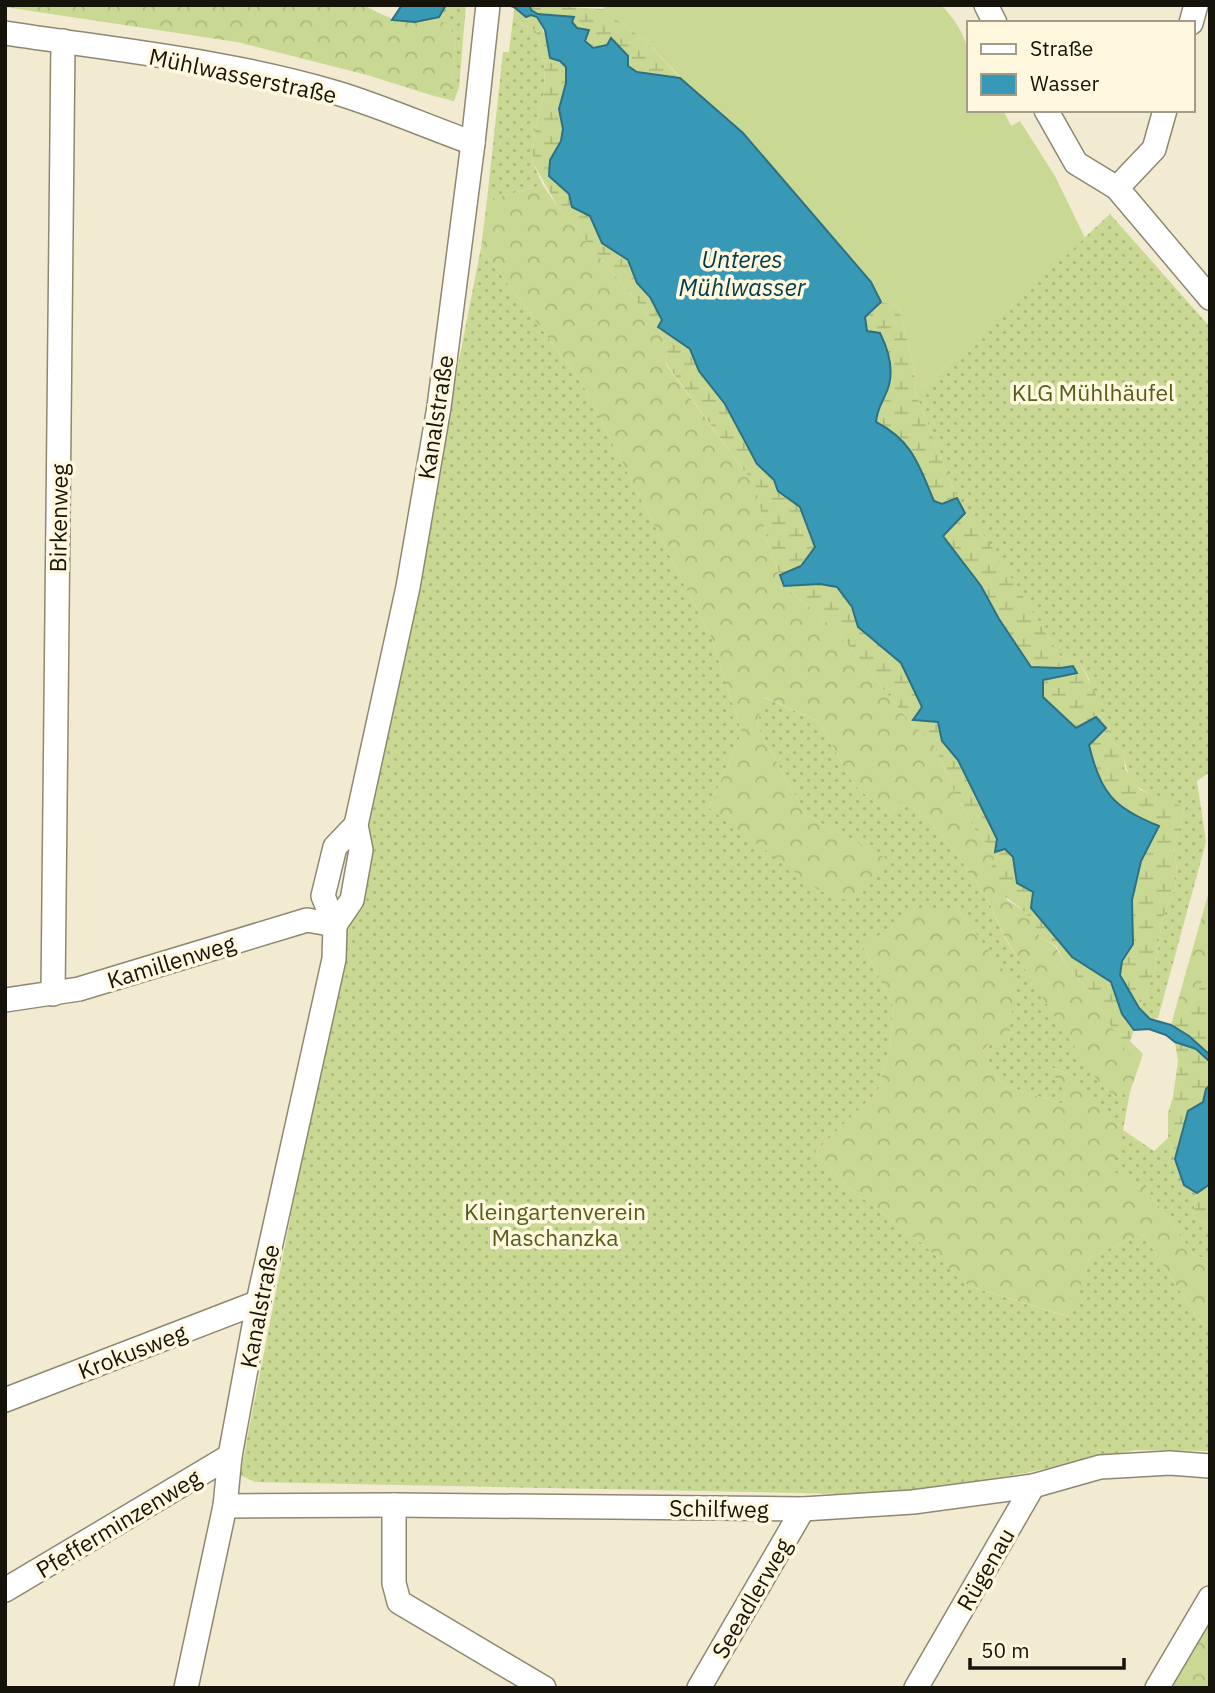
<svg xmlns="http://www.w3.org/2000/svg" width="1215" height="1693" viewBox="0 0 1215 1693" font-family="'IBM Plex Sans',sans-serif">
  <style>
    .grass { fill: url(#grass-dots) }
    .forest { fill: url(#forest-crowns) }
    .wetland { fill: url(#wetland-marsh) }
    .pitch { fill: #c9d993 }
    .water { fill: #3899b6; stroke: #2e7182; stroke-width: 2 }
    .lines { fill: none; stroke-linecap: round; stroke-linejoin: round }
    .minor-casing { stroke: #8f8871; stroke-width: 26 }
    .minor { stroke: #fff; stroke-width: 23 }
    .labels { text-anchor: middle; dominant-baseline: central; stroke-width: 7; stroke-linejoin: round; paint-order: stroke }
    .street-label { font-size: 23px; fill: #16130a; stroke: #fff7de }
    .park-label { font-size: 23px; fill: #535f1b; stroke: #fff7de }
    .water-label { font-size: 24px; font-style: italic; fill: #003c4c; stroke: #fff7de }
  </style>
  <defs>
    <pattern id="grass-dots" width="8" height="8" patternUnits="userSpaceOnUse" patternTransform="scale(1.75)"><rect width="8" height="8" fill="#c9d993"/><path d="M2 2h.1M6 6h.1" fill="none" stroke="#acb97d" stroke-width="1.8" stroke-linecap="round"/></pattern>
    <pattern id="forest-crowns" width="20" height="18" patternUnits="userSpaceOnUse" patternTransform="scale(1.75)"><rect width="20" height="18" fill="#c9d993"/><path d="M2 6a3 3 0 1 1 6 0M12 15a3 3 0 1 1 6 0" fill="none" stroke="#acb97d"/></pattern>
    <pattern id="wetland-marsh" width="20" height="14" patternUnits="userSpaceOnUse" patternTransform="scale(1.75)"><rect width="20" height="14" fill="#c9d993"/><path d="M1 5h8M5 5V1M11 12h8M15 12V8" fill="none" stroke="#acb97d"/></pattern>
  </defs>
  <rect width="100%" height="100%" fill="#f2ead1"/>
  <g class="grass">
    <polygon points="446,5 466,5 459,87 454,101 434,96 452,86 455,35 439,17"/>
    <polygon points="514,10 520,15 523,25 536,31 544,62 545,89 535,129 532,161 543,185 487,200 503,52 509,52"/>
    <path d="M1110,214L1210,327V772L1197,781L1206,842L1158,1018L1151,1019L1139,1008L1155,970L1162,920L1175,888L1177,873L1174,844L1185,807C1153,795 1126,793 1124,753L1111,740L1109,726L1098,714L1089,679L1079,661L1061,657L981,531L965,513L957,498L916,394Z"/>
    <polygon points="481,248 582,383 712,639 742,733 709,808 885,858 806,815 757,726 763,697 819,721 854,785 890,815 902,799 927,818 957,854 988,899 1004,937 1100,1084 1115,1097 1130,1092 1123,1130 1154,1151 1168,1138 1184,1185 1197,1193 1193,1216 1210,1228 1210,1260 1194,1255 1146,1188 1111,1171 1076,1077 1050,1067 1064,1090 1063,1104 1002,1085 983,1050 991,1042 1008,1044 1014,986 957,908 863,946 893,1006 890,1047 878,1091 815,1152 850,1189 916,1238 969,1286 1069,1317 1090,1257 1143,1234 1200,1322 1210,1327 1210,1451 1136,1450 1015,1475 923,1489 844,1494 255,1482 240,1475"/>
  </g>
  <g class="forest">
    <path d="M5,5H364C395,22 403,25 439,17L455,35L452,86L434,96L367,75L237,42L5,7Z"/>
    <path d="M543,185L558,207L658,327L668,349L665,363L756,487L767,541L784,586L835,629L910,722L933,742L955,793L977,834L995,852L1007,900C1024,910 1034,917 1040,937L1055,946L1067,967L1090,991L1129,1055L1143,1054L1130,1092L1115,1097L1100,1084L1066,1035L1004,936L988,899L957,854L927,818L902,800L890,815L854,785L819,721L764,697L757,726L806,815L886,858L871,883L851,902L820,891L709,808L742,733L712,639L582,383L481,248L487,200Z"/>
    <path d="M1210,888C1210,910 1213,933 1210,955C1206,979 1193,1013 1171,1025Z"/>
    <polygon points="918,908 957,908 1015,986 1008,1045 991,1042 983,1050 1002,1085 1063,1104 1063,1090 1049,1067 1076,1077 1123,1130 1112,1171 1146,1188 1194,1255 1210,1260 1210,1327 1200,1322 1143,1234 1090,1257 1070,1317 969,1286 916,1238 850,1189 815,1152 878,1091 890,1047 893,1006 863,946"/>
    <polygon points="1210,1619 1210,1688 1170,1688"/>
  </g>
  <g class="wetland">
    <path d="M530,5L603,9L646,41L680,78L637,72L627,66L611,38L607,45L593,48C585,41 580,28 570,21C557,13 544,16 530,10Z"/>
    <polygon points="514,7 526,17 531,15 537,17 548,41 566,67 566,82 559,109 563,129 561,141 550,160 549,176 569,194 572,207 590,216 602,243 628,260 637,283 650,297 662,320 658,327 690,349 699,371 725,404 757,464 774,480 778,491 800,507 815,547 801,566 780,575 767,541 756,487 665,362 668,349 658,327 558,207 532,161 535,129 545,89 544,62 536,31 523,25 520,15 514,10"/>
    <path d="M881,302L898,305L914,366L916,394L957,498L942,504L934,501C919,466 912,440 876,422L877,409L888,390L867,332L864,317Z"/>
    <path d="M965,513L981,530L1061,657L1079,661L1100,703L1098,714L1109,726L1111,740L1124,753L1125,769L1140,790L1185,807L1174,844L1177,873L1175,888L1162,920L1155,970L1139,1008L1119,975L1122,961L1133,944L1132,900L1141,861L1159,826C1113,807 1100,792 1089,744L1106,728L1097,717L1076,728L1043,698L1042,680L1076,673L1060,668L1031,667L999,619L981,586L943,535Z"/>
    <path d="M820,584L837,587L852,607L859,627L901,663L922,707L938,722L942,741L958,760L997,839L1013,857L1017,883L1033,892L1031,908L1072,957L1111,982L1122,1014L1134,1030L1130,1041L1143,1054L1129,1056L1090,991L1067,967L1056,946L1040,937C1031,909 1009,902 988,883L995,852L977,834L955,793L933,742L910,722L835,629L784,586Z"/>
    <path d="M1210,955V1055L1189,1036L1171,1025C1195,1011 1203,980 1210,955Z"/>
    <polygon points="1175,1042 1196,1049 1210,1062 1210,1085 1206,1089 1203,1102 1188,1112 1175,1159 1168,1138 1168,1113 1173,1097 1178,1061"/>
    <polygon points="1209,1183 1210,1184 1210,1228 1193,1216 1197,1193"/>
  </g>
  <path class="pitch" d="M607,5H941C977,42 968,63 968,110H1003L1011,126L1020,121L1055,176L1085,238L916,394L914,366L898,305L881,302L864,317L638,113L680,77L646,41L603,9Z"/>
  <g class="water">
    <polygon points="402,5 446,5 439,17 415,22 392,20"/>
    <path d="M507,5H530L531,10L538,14L574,17L572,22L577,28L589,30L585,41L593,48L607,45L611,38L628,56V66L637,72L680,78L743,133L871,282L881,302L865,317L867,331L880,333C889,351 895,371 887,391C882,403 877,409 876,422C913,441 919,466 934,501L942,504L957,498L965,513L943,536L981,586L999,619L1031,667L1060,668L1073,666L1077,673L1043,680V697L1076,728L1096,717L1106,728L1089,745C1100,792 1113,808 1159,826L1141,861L1132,900L1133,944L1122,961L1120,975L1139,1008L1150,1019L1171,1025L1189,1036L1210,1055V1062L1196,1049L1175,1042L1166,1035L1149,1029L1134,1030L1122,1014L1111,982L1072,957L1031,908L1033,892L1017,883L1013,857L1005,849L995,852L997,839L958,760L942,741L938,722L913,720L922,707L901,663L858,627L852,607L837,587L820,584L784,586L780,575L801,566L815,547L800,507L778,491L774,480L757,464L725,404L699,371L690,349L658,327L662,320L650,297L637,283L628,260L602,243L590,216L572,207L569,194L549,176L550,160L561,141L563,129L559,109L566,83V67L560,61L550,58L545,30L537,17L531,15L526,17L514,7Z"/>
    <polygon points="1210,1085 1210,1184 1197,1193 1184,1185 1175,1159 1188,1111 1203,1102 1206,1089"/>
  </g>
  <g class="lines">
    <g class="minor-casing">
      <g id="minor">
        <polyline points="986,5 995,23"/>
        <polyline points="1191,23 1196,5"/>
        <path d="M5,33C116,50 230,61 337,93C383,107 428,127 473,143"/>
        <polyline points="1046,110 1076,163 1117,188 1210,298"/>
        <polyline points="1117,188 1154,149 1165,110"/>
        <polyline points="335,925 352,900 361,850 356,825 408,587 439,407 473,143 488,5"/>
        <polyline points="53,994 63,41"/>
        <polyline points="5,1000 79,989 307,920 335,925"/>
        <polyline points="5,1400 259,1302"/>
        <polyline points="394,1505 394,1583 399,1602 544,1688"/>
        <polyline points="225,1506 394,1505 803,1509 913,1502 1033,1486 1100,1467 1170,1463 1210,1466"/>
        <polyline points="5,1590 230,1456"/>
        <polyline points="186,1688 225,1506 230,1456 260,1293 334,959 335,925 323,896 335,847 356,825"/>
        <polyline points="699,1688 803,1509"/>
        <polyline points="916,1688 1033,1486"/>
        <polyline points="1157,1688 1210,1598"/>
      </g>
    </g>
    <use href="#minor" class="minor"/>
  </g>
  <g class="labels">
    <g class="street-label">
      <text transform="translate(243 75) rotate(12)">Mühlwasserstraße</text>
      <text transform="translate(435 417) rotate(-81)">Kanalstraße</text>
      <text transform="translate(58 518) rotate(-89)">Birkenweg</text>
      <text transform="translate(171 961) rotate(-17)">Kamillenweg</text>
      <text transform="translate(259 1306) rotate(-79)">Kanalstraße</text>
      <text transform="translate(132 1351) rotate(-21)">Krokusweg</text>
      <text transform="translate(719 1508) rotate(1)">Schilfweg</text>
      <text transform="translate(118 1523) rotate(-31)">Pfefferminzenweg</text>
      <text transform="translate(985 1569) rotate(-60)">Rügenau</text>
      <text transform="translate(751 1598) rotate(-60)">Seeadlerweg</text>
    </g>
    <g class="park-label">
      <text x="1093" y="392">KLG Mühlhäufel</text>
      <text x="555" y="1211">Kleingartenverein<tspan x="555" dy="26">Maschanzka</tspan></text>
    </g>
    <g class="water-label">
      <text x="742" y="259">Unteres<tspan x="742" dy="28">Mühlwasser</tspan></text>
    </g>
  </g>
  <rect width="1215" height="1693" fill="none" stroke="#16130a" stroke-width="14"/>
  <rect x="967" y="21" width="228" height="91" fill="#fff7de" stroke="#a29c89" stroke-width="2"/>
  <rect x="981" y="44" width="35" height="10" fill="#ffffff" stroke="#a29c89" stroke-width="2"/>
  <text x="1030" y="56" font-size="21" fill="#16130a">Straße</text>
  <rect x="981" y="74" width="35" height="21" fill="#3899b6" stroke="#a29c89" stroke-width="2"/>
  <text x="1030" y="91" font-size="21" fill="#16130a">Wasser</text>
  <path d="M970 1658v10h154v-10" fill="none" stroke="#16130a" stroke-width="3.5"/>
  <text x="981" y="1658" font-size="21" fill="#16130a" stroke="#fff7de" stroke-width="5" paint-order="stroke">50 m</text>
</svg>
